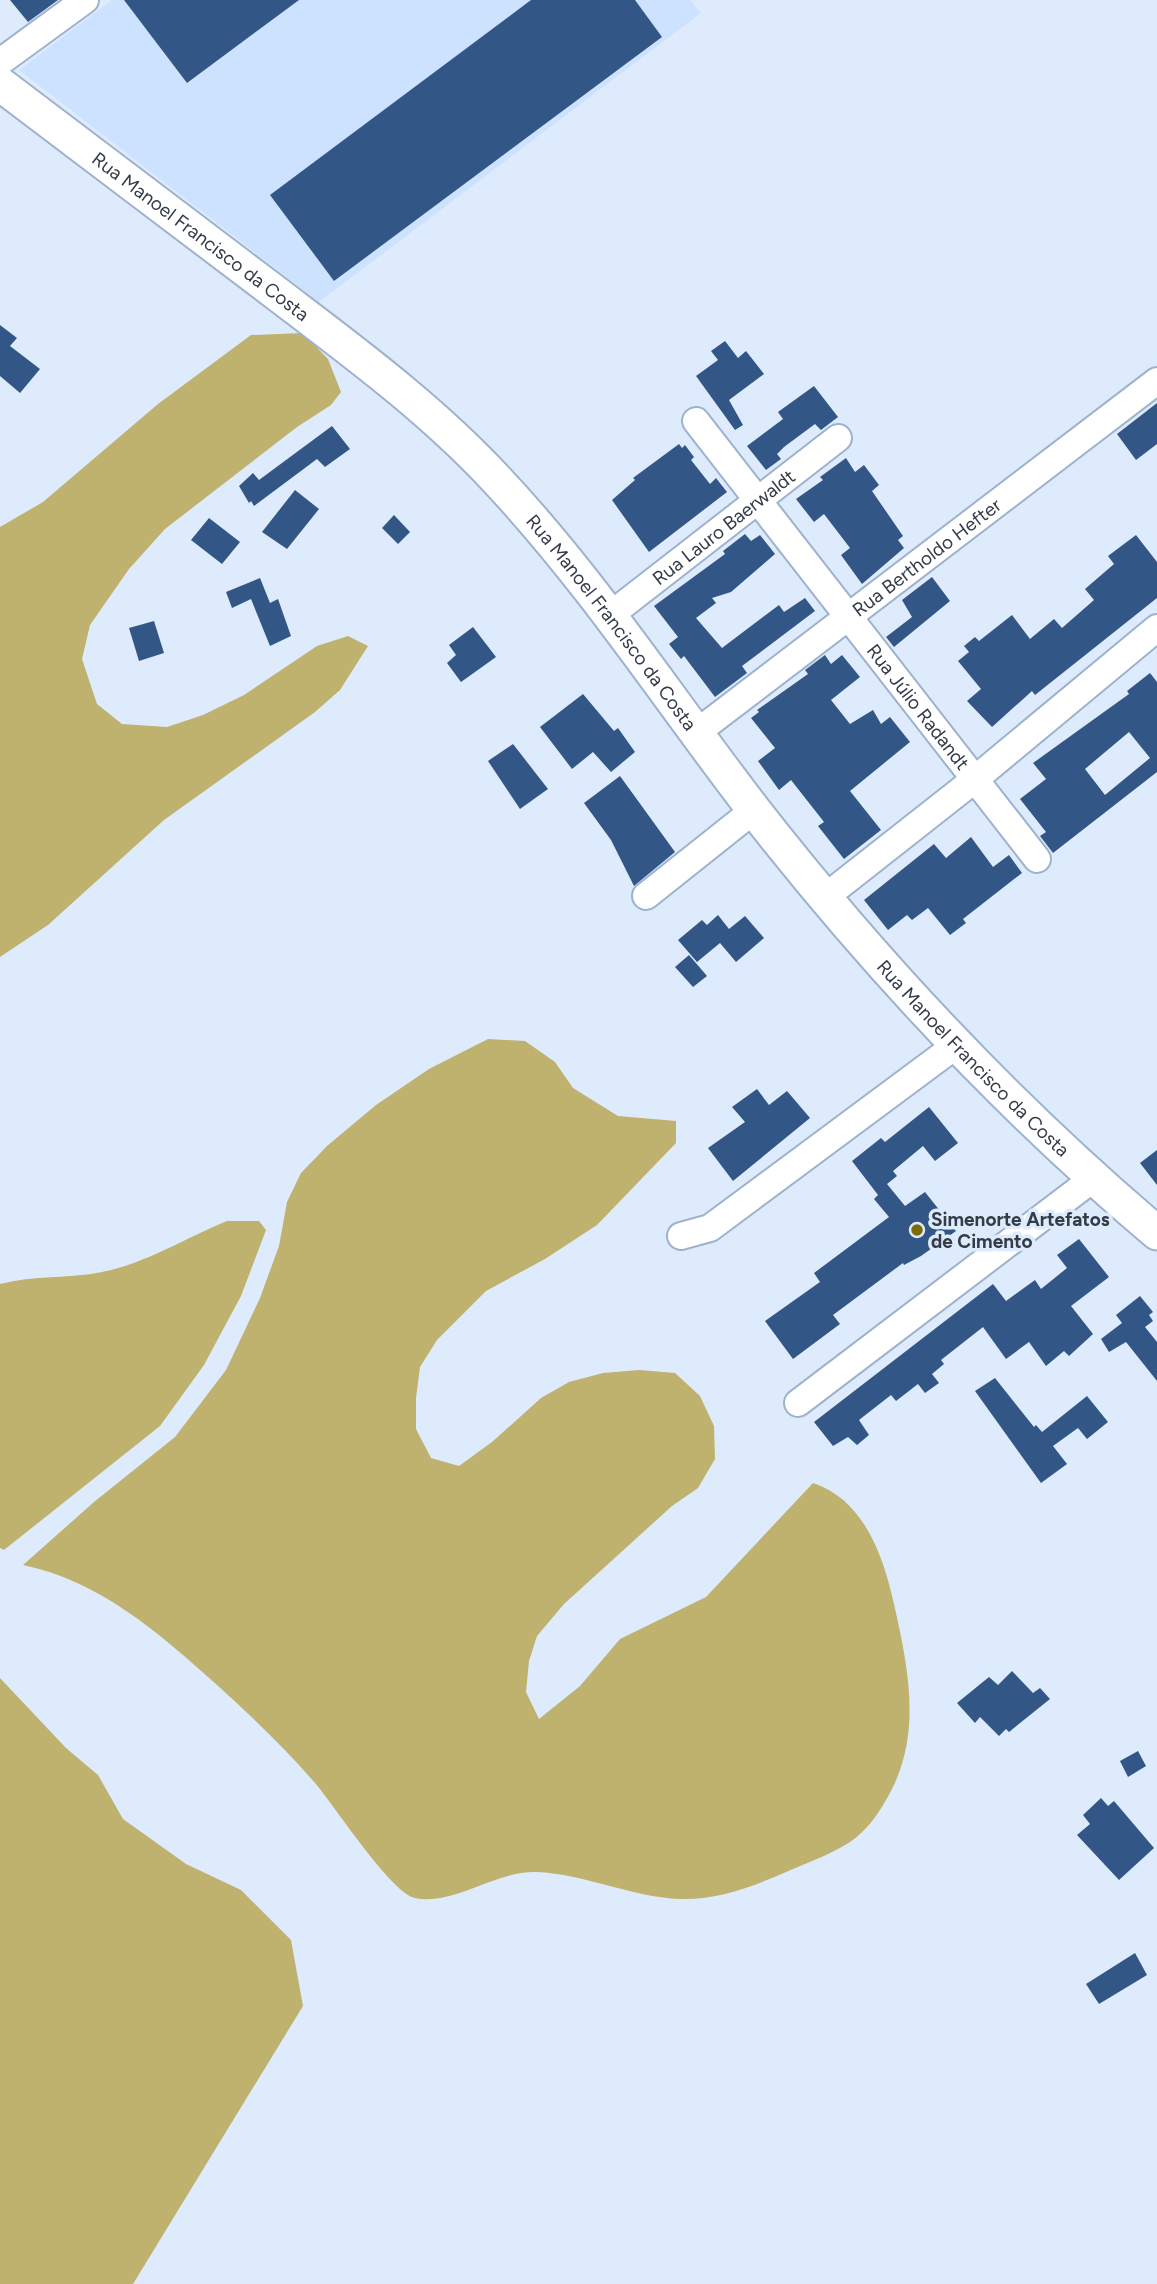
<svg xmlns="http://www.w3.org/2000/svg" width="1157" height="2284" viewBox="0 0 1157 2284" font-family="Figtree,sans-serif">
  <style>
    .built { fill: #cde2fe }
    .forest { fill: #bfb26e }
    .building { fill: #325787; fill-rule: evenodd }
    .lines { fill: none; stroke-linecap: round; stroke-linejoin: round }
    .minor-casing { stroke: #9db2cd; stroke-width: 30 }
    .major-casing { stroke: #9db2cd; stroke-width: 37 }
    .minor { stroke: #fff; stroke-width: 26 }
    .major { stroke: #fff; stroke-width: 33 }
    .poi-dot { fill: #7c6c05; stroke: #deebfc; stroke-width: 2.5 }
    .labels { text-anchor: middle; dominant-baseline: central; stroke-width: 7; stroke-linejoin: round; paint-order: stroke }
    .street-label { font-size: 19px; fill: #333c47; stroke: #deebfc }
    .poi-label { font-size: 19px; font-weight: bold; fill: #333c47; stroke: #deebfc; text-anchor: start }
  </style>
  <rect width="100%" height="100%" fill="#deebfc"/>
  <polygon class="built" points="112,0 690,0 701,13 319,302 19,70"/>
  <g class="forest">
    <polygon points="303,333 328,359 341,392 331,405 297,427 165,529 129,569 90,625 82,659 97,704 122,724 167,727 203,715 244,695 317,646 348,636 368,646 340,690 315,712 164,820 48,925 0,957 0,527 43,502 158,404 251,335"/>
    <path d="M488,1039L525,1041L555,1062L573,1088L618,1116L676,1121V1143L597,1225L545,1259L486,1291L437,1340L420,1367L416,1398V1429L431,1458L459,1466L492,1442L541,1398L569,1382L603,1373L639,1370L675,1373L700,1396L714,1426L715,1459L698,1488L672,1506L564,1604L537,1636L529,1661L526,1692L539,1719L580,1686L620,1639L706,1597L813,1483C864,1500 883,1555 894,1604C909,1671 923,1738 886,1800C877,1816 866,1831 850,1842C833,1853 812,1861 793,1869C756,1885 722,1900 680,1899C630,1897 586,1874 536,1872C495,1871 453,1906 415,1898C391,1893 334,1805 315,1783C285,1748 251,1716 216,1684C159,1633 100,1581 23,1565L94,1502L175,1437L226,1370L260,1298L279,1246L287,1202L301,1173L327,1146L376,1105L429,1069Z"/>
    <path d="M227,1221H259L266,1230L241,1296L204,1365L160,1426L4,1550L0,1548V1284C34,1275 68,1279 102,1272C147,1263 185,1238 227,1221Z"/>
    <polygon points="0,1678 66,1748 98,1775 123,1819 186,1864 241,1890 291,1940 303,2006 133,2284 0,2284"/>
  </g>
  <g class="building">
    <polygon points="10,0 58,0 28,22"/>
    <polygon points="124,0 299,0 187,83"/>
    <polygon points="531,0 635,0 662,37 334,281 270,195"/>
    <polygon points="0,325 17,338 10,346 40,369 20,393 0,376"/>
    <polygon points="725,341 738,358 746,351 764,374 729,400 743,425 735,430 696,376 718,360 711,351"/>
    <polygon points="814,386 838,417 821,430 815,424 784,447 777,454 781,459 766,470 747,446 783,419 778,412"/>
    <polygon points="1157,403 1157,444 1136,460 1117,434"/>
    <polygon points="332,426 350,449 325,467 317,459 254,506 251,501 249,503 239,486 253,473 259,480"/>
    <polygon points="679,444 682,448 685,445 694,457 691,460 710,484 716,478 727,492 649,552 612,500 635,480 633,478"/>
    <polygon points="846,458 855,472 864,465 879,485 872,491 903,536 898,540 904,548 862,584 841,555 850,548 824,514 814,522 796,499 823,480 820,477"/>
    <polygon points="295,490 319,509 287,549 262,532"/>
    <polygon points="394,515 410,532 398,544 382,528"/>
    <polygon points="209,518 240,542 222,564 191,540"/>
    <polygon points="745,534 751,541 760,535 775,554 731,592 712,598 716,603 696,618 722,648 779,605 784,612 805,598 815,611 742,666 747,673 715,697 684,656 681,659 669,644 678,637 654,606 725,554 723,551"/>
    <polygon points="1136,535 1157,562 1157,598 1035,695 1032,691 992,727 967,701 981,689 958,661 969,652 964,646 975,637 979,641 1012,615 1030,639 1054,619 1062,628 1094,600 1085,589 1114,564 1108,556"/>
    <polygon points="932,577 950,601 894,647 886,637 912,617 902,600"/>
    <polygon points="260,578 270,603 278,599 291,636 270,646 251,599 232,608 226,592"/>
    <polygon points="154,621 164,653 139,661 129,628"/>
    <polygon points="473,627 496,657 461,682 447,663 456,655 449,645"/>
    <polygon points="825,655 831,664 842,655 860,677 831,700 850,724 873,710 881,724 890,717 910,742 850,791 881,830 844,859 818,826 824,822 791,780 779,790 758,761 775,748 751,718 759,712 757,710 808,674 805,670"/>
    <path d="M1150,673L1157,682V772L1053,853L1040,836L1046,832L1020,799L1046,779L1033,763L1129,694L1127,691ZM1129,732L1150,758L1105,795L1085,769Z"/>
    <polygon points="583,694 614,731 618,728 635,752 611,772 593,752 572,769 540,727"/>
    <polygon points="513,744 548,789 520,809 488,761"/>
    <polygon points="620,776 675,852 634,886 611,840 584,803"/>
    <polygon points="971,837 993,867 1009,855 1022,873 963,919 966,923 950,935 928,908 912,920 907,915 888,930 864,900 934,844 946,858"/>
    <polygon points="718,915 729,929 745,916 764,938 736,962 720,943 697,962 678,940 702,920 707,925"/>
    <polygon points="689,955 707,976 693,987 675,967"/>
    <polygon points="757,1089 769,1105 787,1091 810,1118 733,1181 708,1148 745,1122 732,1107"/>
    <polygon points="929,1107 958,1143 935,1161 923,1146 893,1171 897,1176 887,1184 905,1206 925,1192 956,1231 921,1256 904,1265 903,1263 833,1315 840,1324 793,1359 765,1321 820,1282 814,1273 889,1217 874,1199 878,1195 852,1161 881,1138 885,1142"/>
    <polygon points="1157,1150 1157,1185 1140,1163"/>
    <polygon points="1079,1239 1109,1277 1071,1306 1093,1334 1069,1356 1064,1351 1046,1366 1029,1342 1006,1359 983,1327 941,1360 944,1364 932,1374 939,1383 925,1393 918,1384 896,1401 891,1395 859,1420 869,1435 857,1445 848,1437 833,1446 814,1422 993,1284 1006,1301 1035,1280 1041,1289 1067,1268 1057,1255"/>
    <polygon points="1140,1296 1153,1312 1149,1315 1153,1321 1145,1327 1157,1342 1157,1381 1126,1342 1109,1352 1101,1339 1122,1323 1116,1315"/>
    <polygon points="995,1378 1034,1427 1036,1425 1042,1432 1087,1396 1108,1422 1087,1439 1078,1428 1053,1446 1067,1464 1041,1483 975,1391"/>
    <polygon points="1012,1671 1033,1693 1040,1688 1050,1699 1009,1732 1006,1729 999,1736 980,1717 975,1723 957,1703 989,1677 998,1685"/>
    <polygon points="1138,1751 1146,1766 1128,1777 1120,1761"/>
    <polygon points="1101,1798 1108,1806 1114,1801 1154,1848 1119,1880 1077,1835 1090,1824 1083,1815"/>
    <polygon points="1135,1953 1147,1975 1099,2004 1086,1984"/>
  </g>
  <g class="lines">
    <g class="minor-casing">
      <g id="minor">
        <polyline points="0,62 85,0"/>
        <path id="s1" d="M696,421L1037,859"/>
        <path id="s2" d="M609,616L838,438"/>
        <path id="s3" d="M696,733L1157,381"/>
        <polyline points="646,896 754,810"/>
        <polyline points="824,898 974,780 1157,628"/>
        <polyline points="681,1236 710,1228 955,1046"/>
        <polyline points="798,1403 1094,1178"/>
      </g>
    </g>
    <g class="major-casing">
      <g id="major">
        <path id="s4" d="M0,84C92,154 184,223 276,293C352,351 430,408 496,479C592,581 669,700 754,810C875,965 1007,1106 1157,1233"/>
      </g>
    </g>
    <use href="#minor" class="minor"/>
    <use href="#major" class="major"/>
  </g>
  <circle class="poi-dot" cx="917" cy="1230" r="7"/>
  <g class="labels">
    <g class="street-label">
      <text stroke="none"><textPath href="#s4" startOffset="252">Rua Manoel Francisco da Costa</textPath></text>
      <text stroke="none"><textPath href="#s2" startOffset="145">Rua Lauro Baerwaldt</textPath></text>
      <text stroke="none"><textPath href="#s3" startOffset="290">Rua Bertholdo Hefter</textPath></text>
      <text stroke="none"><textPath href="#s4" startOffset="819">Rua Manoel Francisco da Costa</textPath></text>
      <text stroke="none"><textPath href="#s1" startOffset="362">Rua Júlio Radandt</textPath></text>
      <text stroke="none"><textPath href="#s4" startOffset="1386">Rua Manoel Francisco da Costa</textPath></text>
    </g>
    <g class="poi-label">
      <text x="931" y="1219">Simenorte Artefatos<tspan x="931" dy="22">de Cimento</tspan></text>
    </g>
  </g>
</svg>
